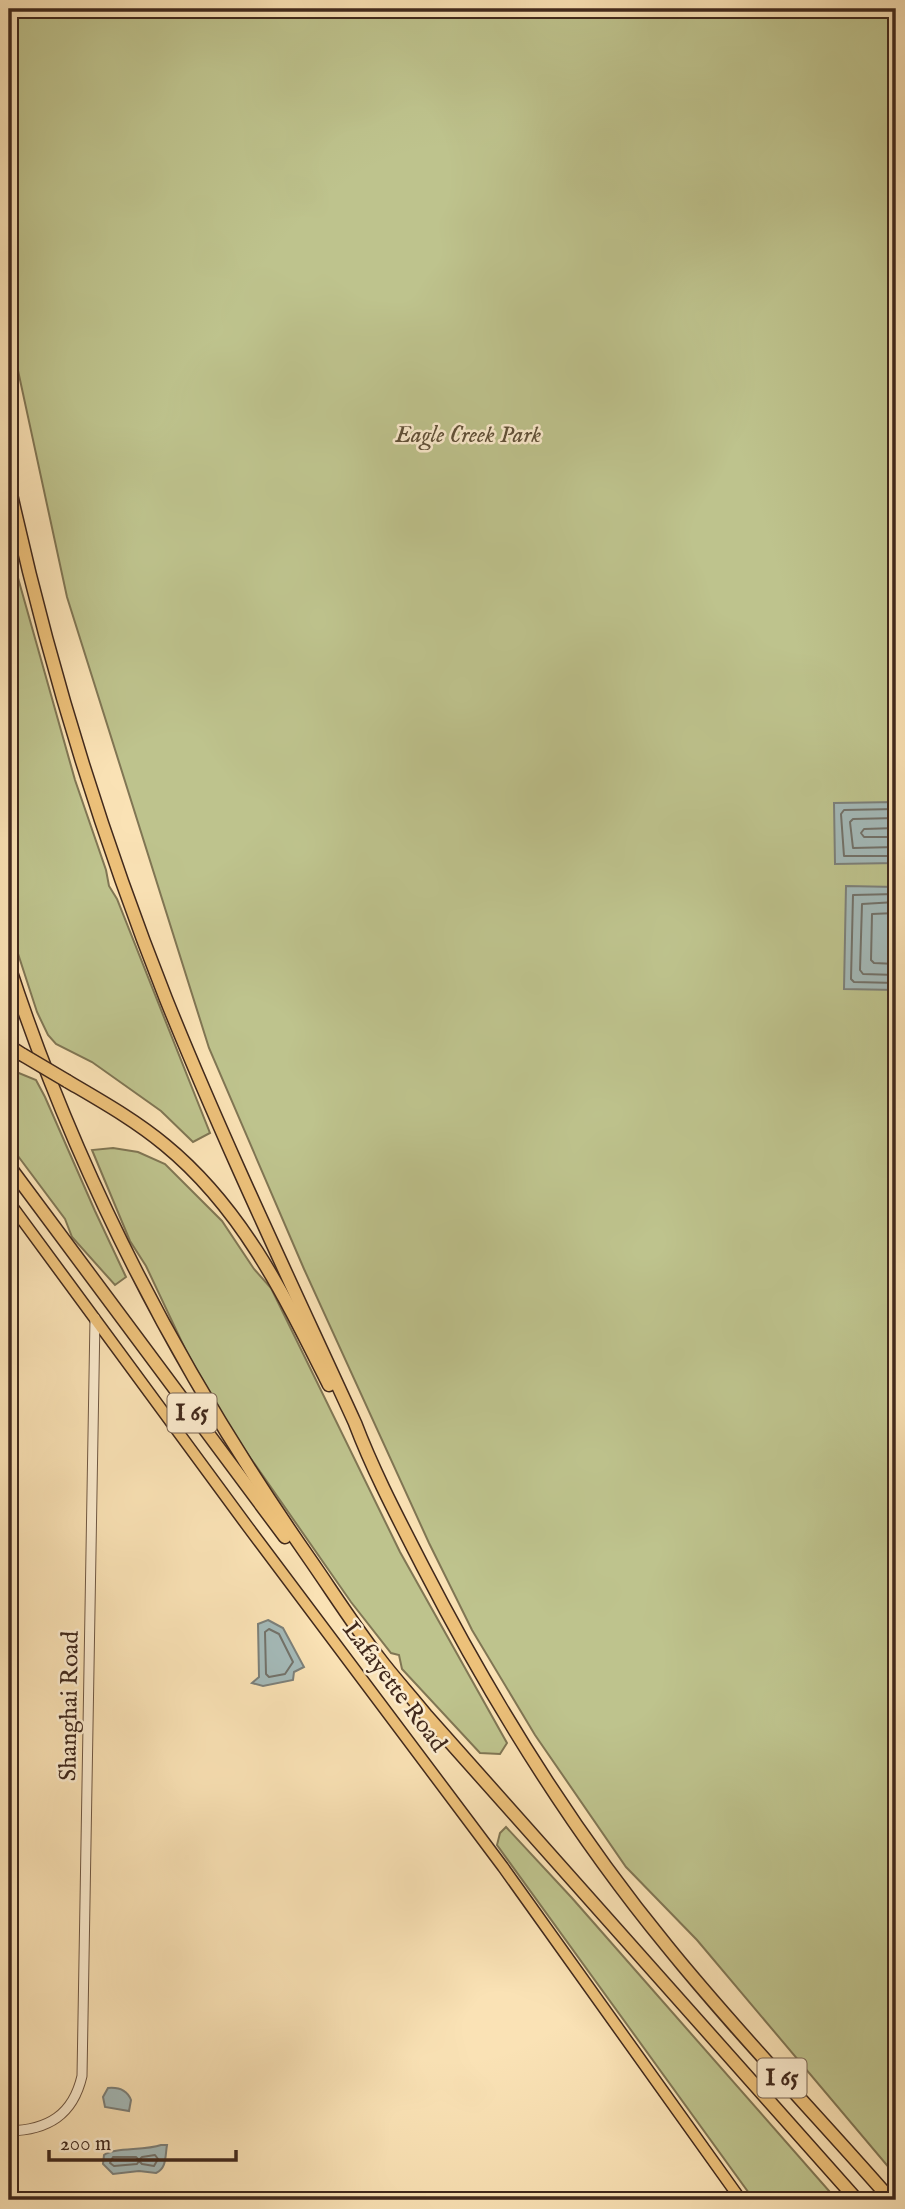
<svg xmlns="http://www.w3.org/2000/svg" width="905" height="2209" viewBox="0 0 905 2209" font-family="'IM FELL English',serif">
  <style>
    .green { fill: #bec38d; stroke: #807654; stroke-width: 2 }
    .water { fill: #a4bab9; stroke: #7c807a; stroke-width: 2 }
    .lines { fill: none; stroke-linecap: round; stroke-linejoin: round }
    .shore { stroke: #72726a; stroke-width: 2 }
    .minor-casing { stroke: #6f5742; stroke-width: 11 }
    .major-casing { stroke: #41291c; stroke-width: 13 }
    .highway-casing { stroke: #41291c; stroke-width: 15 }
    .minor { stroke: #fceccf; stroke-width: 9 }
    .major { stroke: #edc17a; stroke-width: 10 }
    .highway { stroke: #edc17a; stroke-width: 12 }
    .highway-bridge-casing { stroke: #41291c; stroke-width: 15; stroke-linecap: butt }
    .highway-bridge { stroke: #edc17a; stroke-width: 12 }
    .labels { text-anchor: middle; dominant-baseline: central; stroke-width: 5; stroke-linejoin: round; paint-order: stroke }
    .shield { fill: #fceccf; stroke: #796452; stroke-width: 2 }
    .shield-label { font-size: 23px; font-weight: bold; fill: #41291c }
    .park-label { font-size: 24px; font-style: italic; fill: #605038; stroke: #fceccf }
    .street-label { font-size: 24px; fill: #41291c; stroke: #fceccf }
  </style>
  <rect width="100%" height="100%" fill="#fae2b5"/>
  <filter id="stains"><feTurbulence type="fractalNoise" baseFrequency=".00286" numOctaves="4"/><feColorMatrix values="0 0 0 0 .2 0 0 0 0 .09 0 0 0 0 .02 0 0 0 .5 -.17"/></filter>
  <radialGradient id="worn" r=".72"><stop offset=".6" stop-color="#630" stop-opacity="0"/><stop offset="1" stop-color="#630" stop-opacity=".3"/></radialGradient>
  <g class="green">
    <polygon points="9,9 896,9 896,2176 697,1940 626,1867 535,1735 472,1630 429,1543 304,1269 209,1048 67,597 9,329"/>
    <polygon points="9,546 75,780 106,870 109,886 117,899 210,1133 193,1142 161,1111 92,1062 56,1044 48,1035 37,1012 9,926"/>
    <polygon points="9,1069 36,1080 45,1097 95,1211 126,1277 115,1285 72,1237 65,1219 9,1144"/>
    <polygon points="113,1148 138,1152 165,1164 222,1221 254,1269 271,1288 400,1552 507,1743 500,1754 480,1753 402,1669 399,1655 391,1653 351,1602 233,1433 187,1353 146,1266 130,1241 92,1150"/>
    <polygon points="506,1827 572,1898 837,2200 754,2200 497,1845 500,1833"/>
  </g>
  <g class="water">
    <polygon points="896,802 896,863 835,864 834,803"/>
    <polygon points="846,886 896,887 896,990 844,989"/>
    <polygon points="268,1620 283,1628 304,1667 294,1672 293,1680 263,1686 252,1683 259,1677 258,1624"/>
    <path d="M108,2088C119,2087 127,2090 131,2100L129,2111L105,2107L103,2097Z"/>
    <path d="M161,2145H167C165,2156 167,2168 156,2173L139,2171L113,2174L103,2164L104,2155C114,2147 144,2151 161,2145Z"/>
  </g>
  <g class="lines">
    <g class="shore">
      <polyline points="896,809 844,810 841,814 844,856 896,856"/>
      <polyline points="896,818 853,819 850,822 853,848 896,847"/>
      <polyline points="896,828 864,829 861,833 864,837 896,837"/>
      <polyline points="896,894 853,895 851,979 854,982 896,983"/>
      <polyline points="896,902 862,904 860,970 863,974 896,975"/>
      <polyline points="896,913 872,914 871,960 874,963 896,964"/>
      <polygon points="269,1629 279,1634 293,1662 285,1674 269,1677 266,1674 265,1632"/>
      <polygon points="155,2155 158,2159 154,2166 142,2164 139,2161 137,2164 114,2166 110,2163 113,2157 136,2157 139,2160 142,2157"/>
    </g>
    <g class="minor-casing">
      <path id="minor" d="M9,2131C48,2130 73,2115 82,2076L95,1318"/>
    </g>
    <g class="major-casing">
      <polyline id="major" points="9,1202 248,1527 503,1867 741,2200"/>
    </g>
    <g class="highway-casing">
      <g id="highway">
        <path d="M9,485C47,660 100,832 166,999C224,1143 291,1283 355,1423C374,1473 399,1520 423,1567C492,1701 571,1829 667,1946C738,2034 817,2115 891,2200"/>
        <path d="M9,966C78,1178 182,1376 309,1558C332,1591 354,1626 379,1658C394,1678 411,1696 426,1715L857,2200"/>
        <polyline points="9,1046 23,1055"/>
        <path d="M67,1081C101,1101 135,1120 165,1145C243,1209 285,1297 329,1385"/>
        <polyline points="9,1166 285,1537"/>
      </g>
    </g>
    <use href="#minor" class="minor"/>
    <use href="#major" class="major"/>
    <use href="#highway" class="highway"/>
    <g class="highway-bridge-casing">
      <polyline id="highway-bridge" points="23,1055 67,1081"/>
    </g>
    <use href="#highway-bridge" class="highway-bridge"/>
  </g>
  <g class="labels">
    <g class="shield">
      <rect x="167.5" y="1393.5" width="49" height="39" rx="5"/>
      <rect x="757.5" y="2058.5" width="49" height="39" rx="5"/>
    </g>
    <g class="shield-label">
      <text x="192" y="1413">I 65</text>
      <text x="782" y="2078">I 65</text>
    </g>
    <g class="park-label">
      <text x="468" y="435">Eagle Creek Park</text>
    </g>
    <g class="street-label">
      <text transform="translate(394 1687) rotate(53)">Lafayette Road</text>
      <text transform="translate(70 1706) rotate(-89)">Shanghai Road</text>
    </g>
  </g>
  <rect width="905" height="2209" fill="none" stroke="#fae2b5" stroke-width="35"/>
  <rect x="10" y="10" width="884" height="2188" fill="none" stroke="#41291c" stroke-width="3.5"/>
  <rect x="18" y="18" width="870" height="2174" fill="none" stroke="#41291c" stroke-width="2"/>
  <path d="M49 2150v10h187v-10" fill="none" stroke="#41291c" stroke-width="3.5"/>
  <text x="60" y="2150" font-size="21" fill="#41291c" stroke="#fceccf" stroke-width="5" paint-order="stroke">200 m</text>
  <rect width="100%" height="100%" filter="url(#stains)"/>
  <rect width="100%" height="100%" fill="url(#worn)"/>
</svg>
